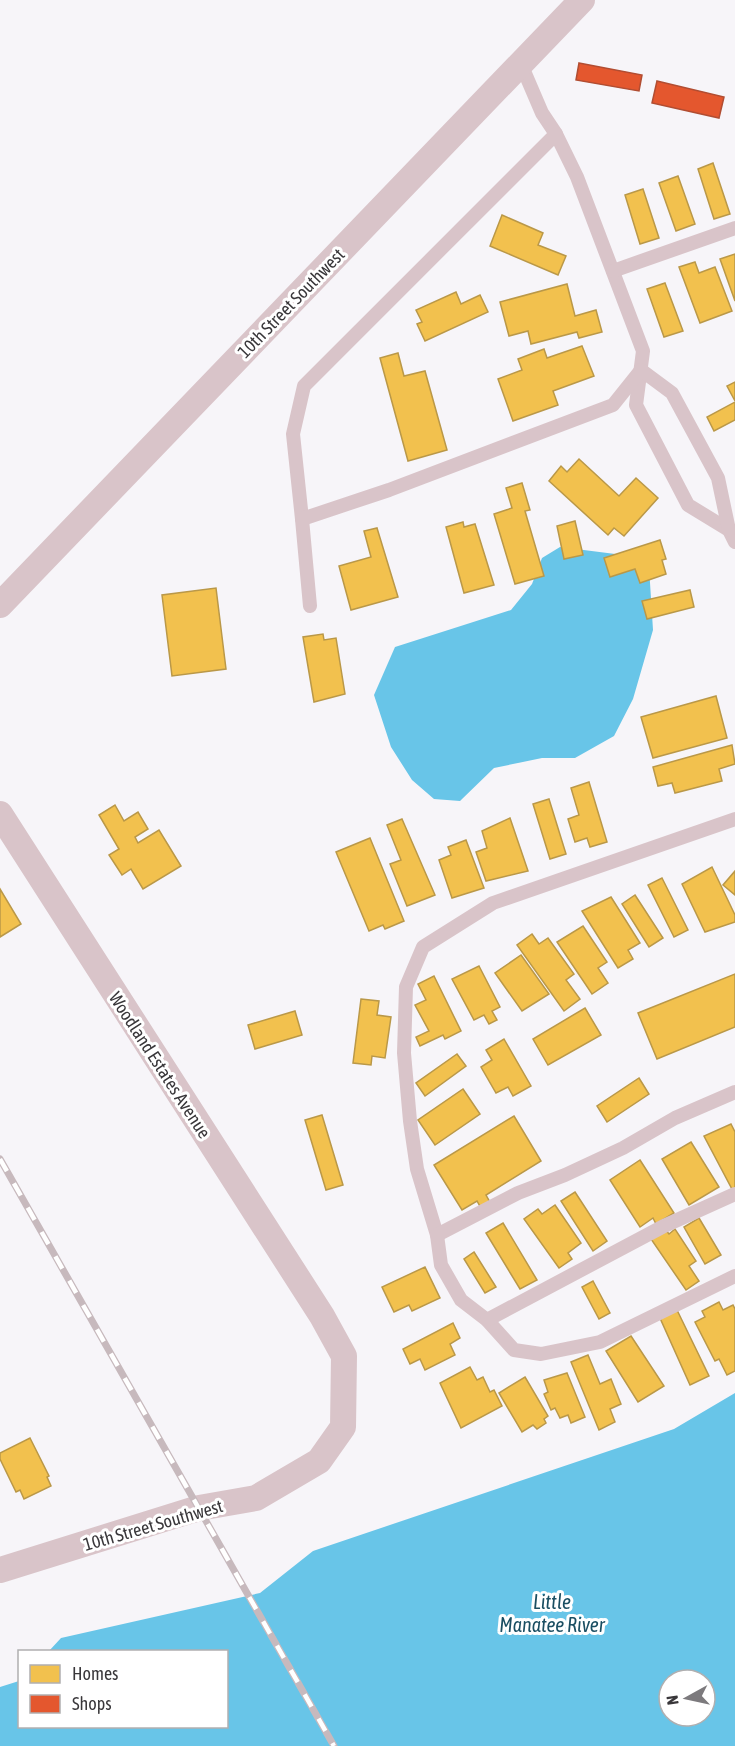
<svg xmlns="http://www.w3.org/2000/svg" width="735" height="1746" viewBox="0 0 735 1746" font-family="'Asap Condensed',sans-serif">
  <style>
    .water { fill: #68c5e8; fill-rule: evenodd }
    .homes { fill: #f2c14e; stroke: #ba9848; stroke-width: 1.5 }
    .shops { fill: #e4572e; stroke: #b14d32; stroke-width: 1.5 }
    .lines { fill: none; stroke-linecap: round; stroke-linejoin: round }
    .lane { stroke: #d9c4c9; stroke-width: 14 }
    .street { stroke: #d9c4c9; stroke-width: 26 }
    .rail-casing { stroke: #c7b9bd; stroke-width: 7 }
    .rail { stroke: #fff; stroke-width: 4.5; stroke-dasharray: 14; stroke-linecap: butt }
    .labels { text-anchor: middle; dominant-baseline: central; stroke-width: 6; stroke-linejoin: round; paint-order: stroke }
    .street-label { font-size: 18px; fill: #39373a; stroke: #fff }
    .water-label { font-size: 20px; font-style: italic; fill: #1a4e62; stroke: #fff }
  </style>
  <rect width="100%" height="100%" fill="#f7f5f9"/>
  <g class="water">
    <polygon points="560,547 639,557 649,567 653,630 633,699 614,736 575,758 542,758 494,768 460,801 434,799 412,780 391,747 374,695 395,647 511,610 532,584 542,558"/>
    <path d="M735,1393V1746H0V1687L19,1681L20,1726H226V1652L49,1651L61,1638L260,1593L313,1551L674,1429ZM669,1680H705V1716H669Z"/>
  </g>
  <g class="homes">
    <polygon points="713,163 730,214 714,219 698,169"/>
    <polygon points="678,176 695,224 676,231 659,183"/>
    <polygon points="643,189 659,238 640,244 625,195"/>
    <polygon points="502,215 543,233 538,245 566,256 558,275 490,246"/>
    <polygon points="735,254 735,301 720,259"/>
    <polygon points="695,262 699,273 715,267 732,311 700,323 679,267"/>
    <polygon points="665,283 683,331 664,337 647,289"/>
    <polygon points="567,284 575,316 596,310 602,332 579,338 577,332 531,344 528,331 509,336 500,302"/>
    <polygon points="456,292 461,304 480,295 488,312 425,341 417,324 422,322 416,310"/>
    <polygon points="582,346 594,376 553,391 558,405 513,421 498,379 522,370 518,359 544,349 547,358"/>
    <polygon points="398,353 404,376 425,371 447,450 408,461 380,358"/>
    <polygon points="735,382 735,401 727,386"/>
    <polygon points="735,402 735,420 714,431 707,417"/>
    <polygon points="579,459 619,496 636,478 658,498 624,536 614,528 608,535 549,481 561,466 567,472"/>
    <polygon points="522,483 530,510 525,511 544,576 515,584 494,514 512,508 506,488"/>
    <polygon points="575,521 583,555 564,559 557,526"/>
    <polygon points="463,522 464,527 475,524 494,585 464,593 446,527"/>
    <polygon points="377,528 398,597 351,610 339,566 371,557 364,531"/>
    <polygon points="660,540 666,559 662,560 666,574 640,583 635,569 610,577 604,558"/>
    <polygon points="216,588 226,669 172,676 162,595"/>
    <polygon points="690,590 694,607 647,619 642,601"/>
    <polygon points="323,634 324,640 336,638 345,694 314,702 303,637"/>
    <polygon points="716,696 727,738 653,758 641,717"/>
    <polygon points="732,745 735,764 719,769 722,781 675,793 672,783 658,786 653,767"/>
    <polygon points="589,782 607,842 590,847 587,838 575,842 568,819 579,815 571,788"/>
    <polygon points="549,799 566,854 550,859 533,804"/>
    <polygon points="115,805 124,821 138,812 148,829 135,837 138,843 159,830 181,866 143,889 131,869 122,875 109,855 119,849 99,815"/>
    <polygon points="510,818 528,871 486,881 476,852 487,848 482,831"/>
    <polygon points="402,819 435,895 407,906 390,864 401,860 387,825"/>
    <polygon points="370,838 404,921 385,929 383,925 369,931 336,852"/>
    <polygon points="466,840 484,888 452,898 439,860 451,855 448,847"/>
    <polygon points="712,867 735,915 735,922 705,932 682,884"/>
    <polygon points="735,871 735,895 723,885"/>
    <polygon points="662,878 688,930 674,937 648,885"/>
    <polygon points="0,889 21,924 0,937"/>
    <polygon points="635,895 663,938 649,947 622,904"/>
    <polygon points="611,897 640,943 628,950 633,959 618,968 582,911"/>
    <polygon points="583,926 607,962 598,968 608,983 592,994 557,942"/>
    <polygon points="532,934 539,944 548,938 574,974 566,980 580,999 564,1011 517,945"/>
    <polygon points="521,955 549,994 522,1011 495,973"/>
    <polygon points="479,966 500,1007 492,1011 497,1020 489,1024 484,1015 474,1020 452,979"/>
    <polygon points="735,974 735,1027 657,1059 638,1013"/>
    <polygon points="434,976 461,1031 445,1039 443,1035 420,1046 416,1037 429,1031 415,1005 426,1000 418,984"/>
    <polygon points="361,999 379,1001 377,1015 391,1017 385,1058 372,1056 371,1065 353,1063"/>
    <polygon points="585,1008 601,1035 548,1065 533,1039"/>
    <polygon points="295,1011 302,1035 255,1049 248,1025"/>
    <polygon points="504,1039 531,1086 513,1096 508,1087 496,1093 481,1067 492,1060 486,1050"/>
    <polygon points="457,1054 466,1066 425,1096 416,1083"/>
    <polygon points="639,1078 649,1094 607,1122 597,1106"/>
    <polygon points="463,1089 480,1114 435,1145 418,1120"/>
    <polygon points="322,1115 343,1185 326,1190 305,1120"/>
    <polygon points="514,1116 541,1161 486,1195 491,1204 482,1210 477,1201 462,1210 434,1165"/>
    <polygon points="731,1124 735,1132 735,1189 733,1191 704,1136"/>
    <polygon points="691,1142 719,1187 689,1205 662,1159"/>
    <polygon points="640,1160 674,1213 656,1224 653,1218 640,1227 610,1180"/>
    <polygon points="575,1192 607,1241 593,1251 561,1201"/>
    <polygon points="555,1205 581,1243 568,1253 572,1259 559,1268 524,1219 538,1209 542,1214"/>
    <polygon points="699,1218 721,1255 705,1264 684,1227"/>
    <polygon points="503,1223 537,1280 520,1289 486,1233"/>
    <polygon points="665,1229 669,1234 675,1229 696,1261 689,1266 699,1281 686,1290 651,1239"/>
    <polygon points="474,1252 496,1287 485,1293 464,1259"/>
    <polygon points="425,1267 440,1298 412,1311 409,1305 394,1312 382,1287"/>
    <polygon points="593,1281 610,1313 599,1319 582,1287"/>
    <polygon points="719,1302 723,1310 733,1305 735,1309 735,1371 727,1375 719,1359 715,1361 695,1322 705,1317 702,1311"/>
    <polygon points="677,1310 709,1376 690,1385 660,1318"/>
    <polygon points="453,1323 460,1338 450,1344 455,1355 425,1370 420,1359 410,1364 403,1349"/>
    <polygon points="631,1336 664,1386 638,1402 606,1351"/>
    <polygon points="588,1355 600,1384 611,1379 621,1404 610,1409 615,1422 599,1430 571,1362"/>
    <polygon points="470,1367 477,1380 483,1377 490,1392 494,1390 502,1406 461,1428 440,1383"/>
    <polygon points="567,1373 585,1417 571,1423 568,1415 560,1418 555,1408 551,1410 544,1394 548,1392 544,1380"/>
    <polygon points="525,1377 548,1416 544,1419 546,1423 537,1429 533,1425 522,1432 499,1393"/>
    <polygon points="30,1438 49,1476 47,1477 51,1486 24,1499 20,1490 16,1492 0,1459 0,1453"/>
  </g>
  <g class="shops">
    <polygon points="579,63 642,75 639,91 576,80"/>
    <polygon points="657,81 724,97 719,118 652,103"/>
  </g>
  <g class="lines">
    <g class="lane">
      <polyline points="521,64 542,113 556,134 577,177 643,351 636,405 688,505 729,530 735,542"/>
      <polyline points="613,271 735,228"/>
      <polyline points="302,519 293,434 304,386 556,134"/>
      <polyline points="310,606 302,519 389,490 613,405 641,370 672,393 718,478 729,530"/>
      <polyline points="735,819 493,903 423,947 406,987 404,1053 410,1121 417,1169 437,1235 441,1265 461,1300 487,1320 514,1350 541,1354 600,1342 735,1276"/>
      <polyline points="437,1235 518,1193 565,1175 623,1148 675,1118 735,1092"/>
      <polyline points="487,1320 664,1226 735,1194"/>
    </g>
    <g class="street">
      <polyline points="0,605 582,0"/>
      <polyline points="0,814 322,1316 344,1356 343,1427 319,1461 256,1498 199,1508 0,1570"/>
    </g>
    <g class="rail-casing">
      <polyline id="rail" points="0,1159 334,1746"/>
    </g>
    <use href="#rail" class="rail"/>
  </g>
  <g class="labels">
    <g class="street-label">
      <text transform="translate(291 303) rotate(-46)">10th Street Southwest</text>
      <text transform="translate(160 1065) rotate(57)">Woodland Estates Avenue</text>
      <text transform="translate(153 1525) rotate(-16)">10th Street Southwest</text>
    </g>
    <g class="water-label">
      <text x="552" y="1601">Little<tspan x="552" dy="23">Manatee River</tspan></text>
    </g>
  </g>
  <rect x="18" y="1650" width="210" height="78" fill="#ffffff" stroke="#b0afb0" stroke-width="1.5"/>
  <rect x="30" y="1665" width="30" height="18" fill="#f2c14e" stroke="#b0afb0" stroke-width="1.5"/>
  <text x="72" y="1680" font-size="18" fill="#39373a">Homes</text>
  <rect x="30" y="1695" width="30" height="18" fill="#e4572e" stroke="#b0afb0" stroke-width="1.5"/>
  <text x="72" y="1710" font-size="18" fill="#39373a">Shops</text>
  <g transform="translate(687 1698) rotate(262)"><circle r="28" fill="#ffffff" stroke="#b0afb0" stroke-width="1.5"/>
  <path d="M0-4.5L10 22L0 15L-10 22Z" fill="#7c7a7d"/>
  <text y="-9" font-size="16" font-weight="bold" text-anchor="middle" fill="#39373a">N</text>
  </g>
</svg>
